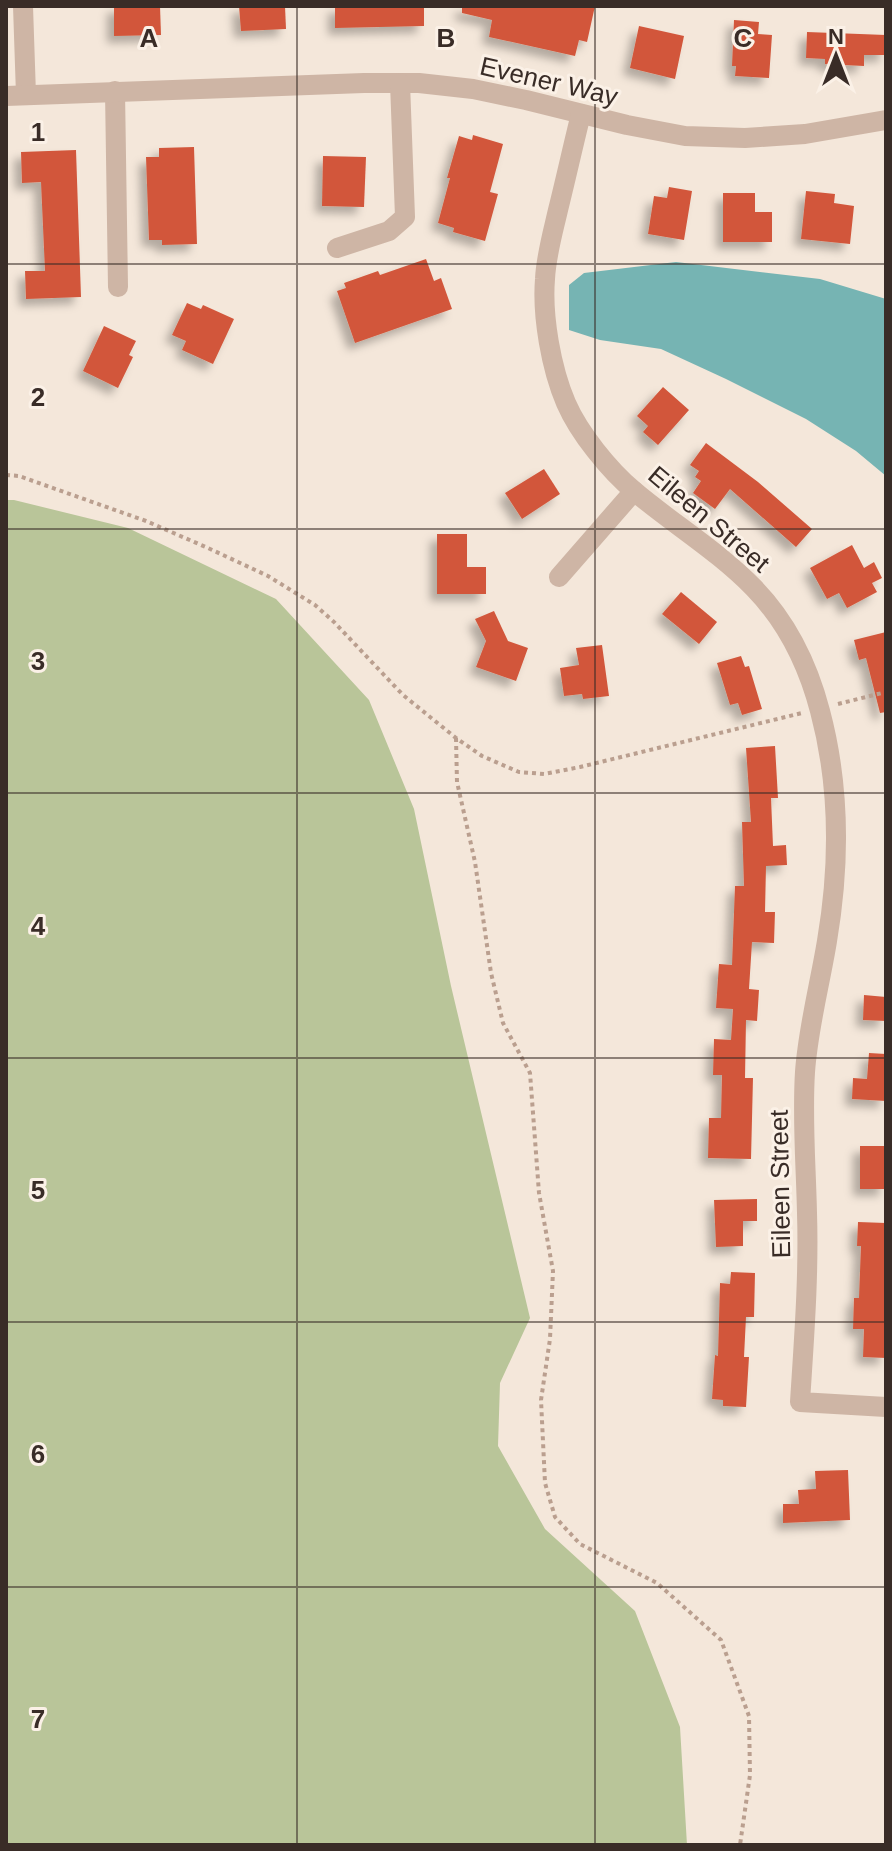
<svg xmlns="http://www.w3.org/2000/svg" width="892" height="1851" viewBox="0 0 892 1851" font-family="Helvetica,sans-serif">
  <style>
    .green { fill: #b9c599 }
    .water { fill: #76b4b3 }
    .building { fill: #d2573b; filter: url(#shadow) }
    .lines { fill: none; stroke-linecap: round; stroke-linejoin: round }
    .path { stroke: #ba9f8f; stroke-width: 4; stroke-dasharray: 4 4; stroke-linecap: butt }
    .minor { stroke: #ceb5a5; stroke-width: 20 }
    .grid { fill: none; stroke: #392c27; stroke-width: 2; stroke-opacity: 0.55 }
    .labels { text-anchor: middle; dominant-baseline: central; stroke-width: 6; stroke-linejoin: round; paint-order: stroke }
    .street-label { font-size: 26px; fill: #392c27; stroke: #fbf1e7 }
    .grid-label { font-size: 26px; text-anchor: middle; font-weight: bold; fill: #392c27; stroke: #fbf1e7; stroke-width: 6; stroke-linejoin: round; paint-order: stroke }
  </style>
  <defs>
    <filter id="shadow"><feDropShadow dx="-7" dy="7" stdDeviation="4" flood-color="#0004"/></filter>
  </defs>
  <rect width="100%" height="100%" fill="#f4e7da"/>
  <polygon class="green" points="6,500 14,500 128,528 276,599 369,700 414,809 451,986 530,1318 500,1383 498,1446 545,1529 635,1611 680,1727 687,1845 6,1845"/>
  <polygon class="water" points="676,262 820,279 886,299 886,476 856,451 806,419 726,379 661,349 600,340 569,330 569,285 584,273"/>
  <g class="building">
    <polygon points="114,6 160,6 161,35 114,36"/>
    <polygon points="239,6 285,6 286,29 241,31"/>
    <polygon points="335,6 424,6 424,26 335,28"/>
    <polygon points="462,6 595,6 587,42 579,40 575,56 489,37 492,20 462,13"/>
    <polygon points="734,20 759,22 758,34 772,35 769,78 735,76 736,66 732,66"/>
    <polygon points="639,26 684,36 675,79 630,68"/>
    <polygon points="807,32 886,35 886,55 864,55 864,66 825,64 825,59 806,58"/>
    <polygon points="473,135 503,144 490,192 498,194 485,241 453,232 454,228 438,223 450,178 447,178 459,136 472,140"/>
    <polygon points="194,147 197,244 162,245 162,240 149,240 146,157 159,157 159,148"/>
    <polygon points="76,150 81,297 26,299 25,271 45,271 41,182 22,183 21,152"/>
    <polygon points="323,156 366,157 364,207 322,206"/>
    <polygon points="669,187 692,191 684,240 648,234 654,196 667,198"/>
    <polygon points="806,191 835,194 834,203 854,206 850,244 801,239"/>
    <polygon points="723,193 755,193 755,212 772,212 772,242 723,242"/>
    <polygon points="426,259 434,281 441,278 452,309 355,343 337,291 346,288 344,283 378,271 380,275"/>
    <polygon points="187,303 201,309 203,305 234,319 213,364 182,350 186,341 172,335"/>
    <polygon points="104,326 136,341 129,355 133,357 118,388 83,371"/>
    <polygon points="663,387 689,410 658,445 643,432 648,426 637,416"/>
    <polygon points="706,443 758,482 812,529 796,547 730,489 715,509 693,493 701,481 695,477 699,471 690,465"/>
    <polygon points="544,469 560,494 522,519 505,493"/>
    <polygon points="437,534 467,534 467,567 486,567 486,594 437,594"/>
    <polygon points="852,545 864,568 874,562 882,578 872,583 877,592 847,608 839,593 827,599 810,568"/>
    <polygon points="681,592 717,622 699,644 662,614"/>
    <polygon points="494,611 508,641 528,648 516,681 476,667 486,641 475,619"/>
    <polygon points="886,632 886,712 880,713 866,658 859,660 854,640"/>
    <polygon points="602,645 609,696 583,699 582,694 564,696 560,668 579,665 576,648"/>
    <polygon points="741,656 745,667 749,666 762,709 742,715 738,703 730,705 717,663"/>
    <polygon points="775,746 778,798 771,798 773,846 786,845 787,865 766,866 765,912 775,912 774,943 752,942 749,989 759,990 757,1021 746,1020 745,1078 753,1078 751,1159 708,1158 709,1118 721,1118 722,1075 713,1075 714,1039 731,1040 733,1009 716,1008 719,964 732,965 735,886 744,886 742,822 751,822 746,748"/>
    <polygon points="864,995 886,997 886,1021 863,1020"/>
    <polygon points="869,1053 886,1054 886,1101 852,1099 853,1078 867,1079"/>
    <rect x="860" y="1146" width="26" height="43"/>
    <polygon points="757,1199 757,1221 743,1221 743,1246 716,1247 714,1200"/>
    <polygon points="858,1222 886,1223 884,1308 886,1308 886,1358 863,1357 864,1329 853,1329 854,1298 859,1298 861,1246 857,1246"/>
    <polygon points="731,1272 755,1273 754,1317 746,1317 744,1357 749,1357 746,1407 723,1406 723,1400 712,1399 715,1355 718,1356 720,1283 730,1284"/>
    <polygon points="848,1470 850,1520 783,1523 783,1504 799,1504 798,1490 816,1489 815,1471"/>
  </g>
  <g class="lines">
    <g class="path">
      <polyline points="6,475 19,476 146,521 208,548 268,576 315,605 334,622 403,695 456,738 482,756 519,772 544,774 580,767 802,713"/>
      <polyline points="838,704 886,692"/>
      <polyline points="456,738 457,782 475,862 491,973 503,1023 530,1073 539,1193 553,1271 550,1339 541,1400 545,1483 555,1517 580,1544 657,1583 721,1640 749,1716 750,1775 740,1845"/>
    </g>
    <g class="minor">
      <polyline points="23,6 26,95"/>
      <polyline points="115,91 118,287"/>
      <polyline points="6,96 364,83 419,83 473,89 526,100 627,125 685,136 745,138 805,134 886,120"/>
      <path d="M581,114C573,146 566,178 558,210C553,232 546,256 545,279C542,316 551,368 566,403C579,433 609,470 634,491C673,524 718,551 754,588C787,622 808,665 820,711C840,786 840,864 827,941C820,984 808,1028 805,1072C802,1119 806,1166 807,1213C809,1276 804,1339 800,1402L886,1407"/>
      <polyline points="337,248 389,231 405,217 400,83"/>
      <polyline points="559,577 634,491"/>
    </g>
  </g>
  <path class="grid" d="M297,6V1845M595,6V1845M6,264H886M6,529H886M6,793H886M6,1058H886M6,1322H886M6,1587H886"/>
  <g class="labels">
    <g class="street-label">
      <text transform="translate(549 81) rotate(13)">Evener Way</text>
      <text transform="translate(709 519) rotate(40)">Eileen Street</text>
      <text transform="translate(780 1184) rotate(-91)">Eileen Street</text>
    </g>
  </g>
  <g class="grid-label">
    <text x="149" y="47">A</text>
    <text x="446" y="47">B</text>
    <text x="743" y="47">C</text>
    <text x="38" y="141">1</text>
    <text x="38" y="406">2</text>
    <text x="38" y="670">3</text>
    <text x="38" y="935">4</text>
    <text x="38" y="1199">5</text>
    <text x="38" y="1463">6</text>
    <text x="38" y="1728">7</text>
  </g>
  <rect width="892" height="1851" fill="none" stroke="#392c27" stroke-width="16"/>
  <g transform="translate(836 56)" stroke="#fbf1e7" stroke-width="6" paint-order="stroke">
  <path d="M0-6L14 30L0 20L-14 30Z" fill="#392c27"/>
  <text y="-12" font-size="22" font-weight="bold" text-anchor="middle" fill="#392c27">N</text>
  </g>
</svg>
